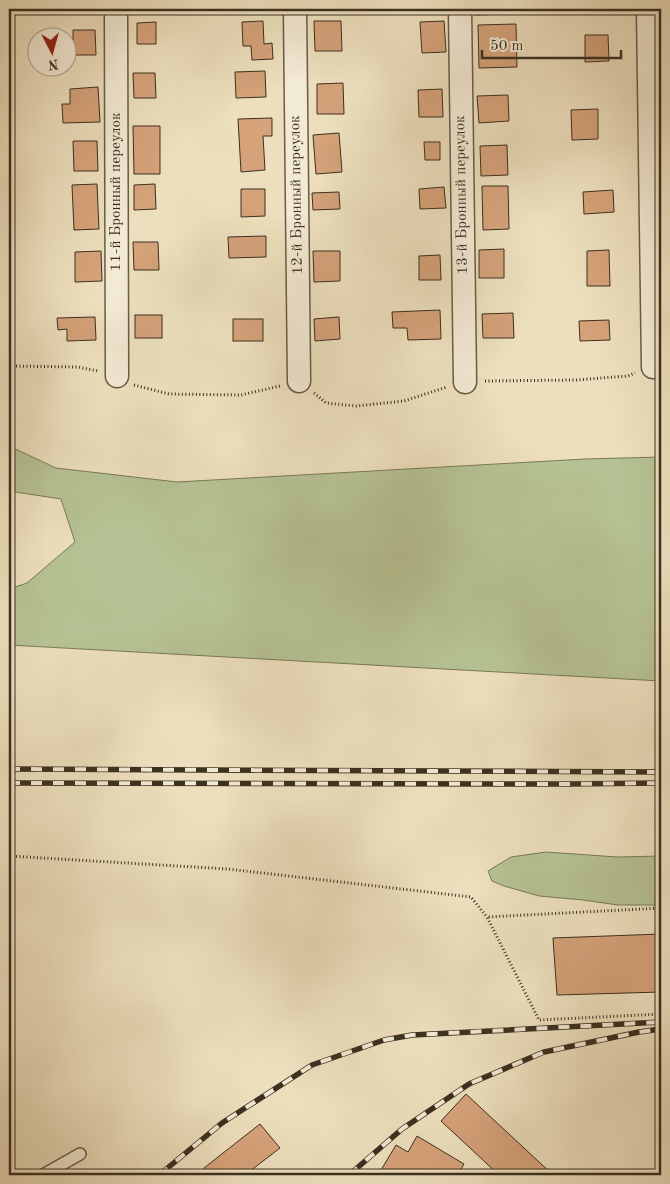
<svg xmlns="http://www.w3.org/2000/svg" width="670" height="1184" viewBox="0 0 670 1184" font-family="'Old Standard TT',serif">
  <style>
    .green { fill: #b6c293; stroke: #79795a }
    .building { fill: #d5a27a; stroke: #3c3020 }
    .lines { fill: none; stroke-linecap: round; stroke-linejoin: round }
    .service-casing { stroke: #685c47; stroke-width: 14 }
    .minor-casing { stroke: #685c47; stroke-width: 25 }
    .path { stroke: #3c3020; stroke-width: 3; stroke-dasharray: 1 2.5; stroke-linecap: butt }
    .service { stroke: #f3ead4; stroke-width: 11 }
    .minor { stroke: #f3ead4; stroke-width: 22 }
    .rail-casing { stroke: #3c3020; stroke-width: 5.5 }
    .rail { stroke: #f3ead4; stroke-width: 4; stroke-dasharray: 11; stroke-linecap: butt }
    .labels { text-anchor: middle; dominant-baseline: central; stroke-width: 4; stroke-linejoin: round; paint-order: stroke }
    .street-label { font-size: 15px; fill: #3c3020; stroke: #f3ead4 }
  </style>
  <rect width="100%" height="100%" fill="#eddfbd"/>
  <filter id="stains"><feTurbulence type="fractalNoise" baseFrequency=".004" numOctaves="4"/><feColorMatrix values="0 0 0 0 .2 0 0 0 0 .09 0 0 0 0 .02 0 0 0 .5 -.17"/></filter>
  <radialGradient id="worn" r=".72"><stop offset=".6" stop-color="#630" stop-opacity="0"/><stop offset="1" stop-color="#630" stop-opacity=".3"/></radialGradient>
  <g class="green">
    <polygon points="9,446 56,468 177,482 585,459 661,457 661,681 9,645 9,589 27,583 75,542 61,499 9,491"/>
    <polygon points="546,852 617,857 661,856 661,905 618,905 583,900 539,896 504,886 492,881 488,871 511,857"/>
  </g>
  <g class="building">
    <polygon points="57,9 84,9 84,11 57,12"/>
    <polygon points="475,9 507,9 507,14 475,15"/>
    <polygon points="263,21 264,44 272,43 273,59 252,60 251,46 243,46 242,22"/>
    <polygon points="314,21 341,21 342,51 315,51"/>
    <polygon points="444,21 446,52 422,53 420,22"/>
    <polygon points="156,22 156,44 137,44 137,23"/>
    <polygon points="516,24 517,67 479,68 478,25"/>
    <polygon points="73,30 95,30 96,55 73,55"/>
    <polygon points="585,35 608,35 609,61 585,62"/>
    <polygon points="265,71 266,97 236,98 235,72"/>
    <polygon points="133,73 155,73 156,98 134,98"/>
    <polygon points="343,83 344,114 317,114 317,84"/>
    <polygon points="98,87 100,122 63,123 62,104 70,104 70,89"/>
    <polygon points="442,89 443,117 419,117 418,90"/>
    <polygon points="508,95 509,121 479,123 477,96"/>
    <polygon points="598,109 598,139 572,140 571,110"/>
    <polygon points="272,118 272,136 263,136 265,170 241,172 238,119"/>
    <polygon points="133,126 160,126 160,174 134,174"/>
    <polygon points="339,133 342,172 316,174 313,135"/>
    <polygon points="73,141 97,141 98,171 74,171"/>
    <polygon points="424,142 440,142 440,160 425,160"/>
    <polygon points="507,145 508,175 481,176 480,146"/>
    <polygon points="97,184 99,229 74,230 72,185"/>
    <polygon points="155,184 156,209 134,210 134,185"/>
    <polygon points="482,186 508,186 509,229 483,230"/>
    <polygon points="444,187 446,208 420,209 419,189"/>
    <polygon points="241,189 265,189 265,216 241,217"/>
    <polygon points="613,190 614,212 584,214 583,192"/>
    <polygon points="339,192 340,209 313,210 312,193"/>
    <polygon points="266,236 266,257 229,258 228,237"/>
    <polygon points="133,242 158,242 159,270 134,270"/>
    <polygon points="504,249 504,278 479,278 479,250"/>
    <polygon points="609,250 610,286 587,286 587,251"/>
    <polygon points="101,251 102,281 75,282 75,252"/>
    <polygon points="313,251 340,251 340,281 314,282"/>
    <polygon points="440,255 441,280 419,280 419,256"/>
    <polygon points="440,310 441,339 408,340 407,328 393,328 392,312"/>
    <polygon points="513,313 514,338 483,338 482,314"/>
    <rect x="135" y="315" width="27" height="23"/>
    <polygon points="95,317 96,340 67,341 67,329 58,330 57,318"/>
    <polygon points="339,317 340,339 315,341 314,319"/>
    <rect x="233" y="319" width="30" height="22"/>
    <polygon points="609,320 610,340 580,341 579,321"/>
    <polygon points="661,934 661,992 557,995 553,938"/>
    <polygon points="466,1094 553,1175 499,1175 441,1121"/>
    <polygon points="260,1124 280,1148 245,1175 210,1175 204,1168"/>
    <polygon points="417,1136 464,1164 458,1175 378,1175 396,1145 408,1152"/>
  </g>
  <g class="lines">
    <g class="service-casing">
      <polyline id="service" points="43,1175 80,1154"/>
    </g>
    <g class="minor-casing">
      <g id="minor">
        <polyline points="116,9 117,376"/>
        <polyline points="295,9 299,381"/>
        <polyline points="460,9 465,382"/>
        <polyline points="648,9 653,367"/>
      </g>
    </g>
    <g class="path">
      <polyline points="9,366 78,367 98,371"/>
      <polyline points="485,381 576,380 628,376 635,373"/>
      <polyline points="134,385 169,394 241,395 280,386"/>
      <polyline points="658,386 661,397"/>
      <polyline points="314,393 326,403 356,406 404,401 447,387"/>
      <polyline points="9,856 228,869 471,897 487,917"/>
      <polyline points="661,908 487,917 539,1020 661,1014"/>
    </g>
    <use href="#service" class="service"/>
    <use href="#minor" class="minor"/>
    <g class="rail-casing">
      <g id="rail">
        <polyline points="9,769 661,772"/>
        <polyline points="9,783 567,784 661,783"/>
        <polyline points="159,1175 222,1123 312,1065 384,1040 412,1035 661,1022"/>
        <polyline points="349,1175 402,1129 469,1084 544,1052 639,1032 661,1029"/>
      </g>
    </g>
    <use href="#rail" class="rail"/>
  </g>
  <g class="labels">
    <g class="street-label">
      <text transform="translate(116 192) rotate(-90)">11-й Бронный переулок</text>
      <text transform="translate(297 195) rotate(-91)">12-й Бронный переулок</text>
      <text transform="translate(462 195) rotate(-91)">13-й Бронный переулок</text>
    </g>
  </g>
  <rect width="670" height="1184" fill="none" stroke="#eddfbd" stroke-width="30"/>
  <rect x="10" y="10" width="650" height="1164" fill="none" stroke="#3c3020" stroke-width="2.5"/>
  <rect x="15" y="15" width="640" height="1154" fill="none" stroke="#3c3020"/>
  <g transform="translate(52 52) rotate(174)"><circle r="24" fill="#f3ead4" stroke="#aaa08c"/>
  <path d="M0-4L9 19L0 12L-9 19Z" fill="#8f2418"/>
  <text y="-8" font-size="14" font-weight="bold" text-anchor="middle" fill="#3c3020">N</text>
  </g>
  <path d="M482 50v8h139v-8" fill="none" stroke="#3c3020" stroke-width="2.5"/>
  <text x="490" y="50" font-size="15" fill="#3c3020" stroke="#f3ead4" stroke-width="4" paint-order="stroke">50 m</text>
  <rect width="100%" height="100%" filter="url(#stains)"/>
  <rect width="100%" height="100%" fill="url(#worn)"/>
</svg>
